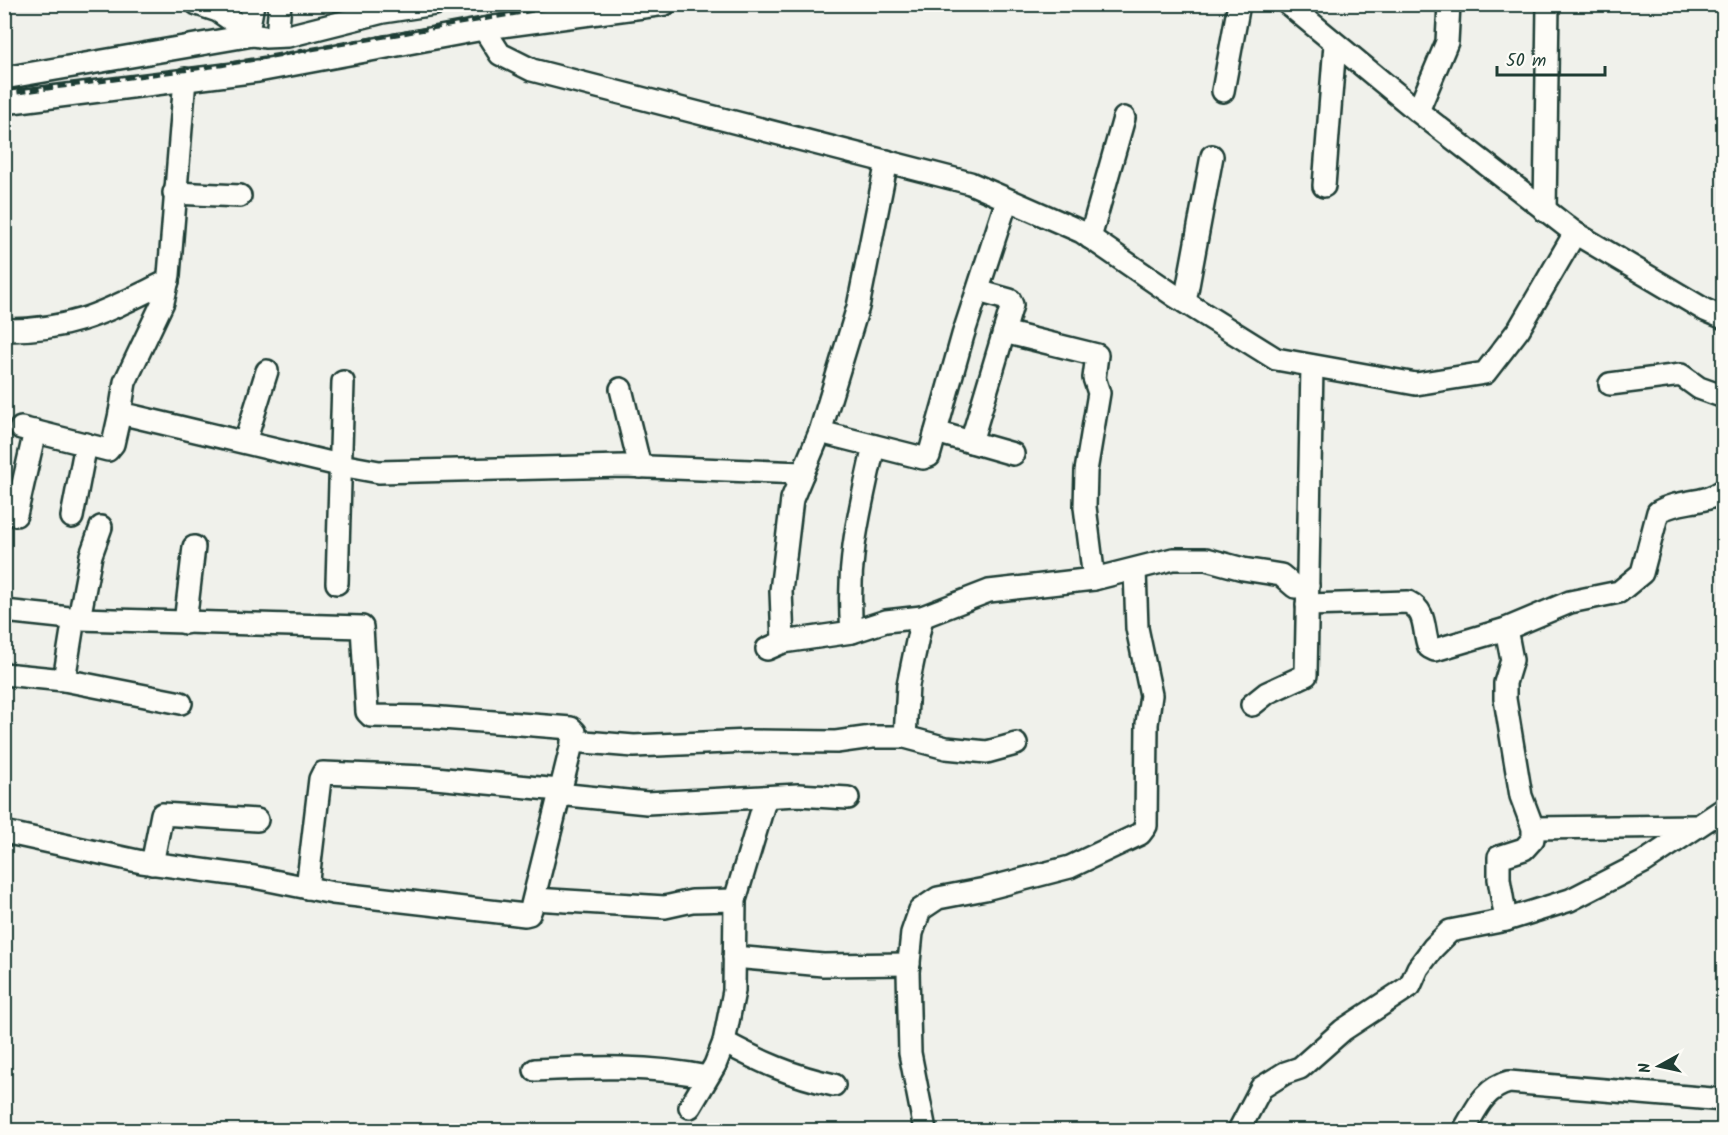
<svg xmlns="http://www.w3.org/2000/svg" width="1728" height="1135" viewBox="0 0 1728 1135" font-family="Kalam,sans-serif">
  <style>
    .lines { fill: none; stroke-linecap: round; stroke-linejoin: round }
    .minor-casing { stroke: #1f3d34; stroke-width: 26 }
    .minor { stroke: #fdfcf7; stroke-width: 21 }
    .rail { stroke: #1f3d34; stroke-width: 4.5; stroke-dasharray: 9 4.5; stroke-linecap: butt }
  </style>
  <rect width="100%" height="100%" fill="#f0f1eb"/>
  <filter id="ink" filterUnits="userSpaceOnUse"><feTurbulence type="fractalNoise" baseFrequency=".0167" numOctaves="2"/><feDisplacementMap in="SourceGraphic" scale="12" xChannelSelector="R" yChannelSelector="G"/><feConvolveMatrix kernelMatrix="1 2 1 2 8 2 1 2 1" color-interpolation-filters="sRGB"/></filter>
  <g filter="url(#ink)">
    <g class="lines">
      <g class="minor-casing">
        <g id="minor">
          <polyline points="197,4 218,11 253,35 265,37 288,36 383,12 435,4"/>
          <polyline points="1288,4 1415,109 1575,233 1705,310 1724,318"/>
          <polyline points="484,29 500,54 532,70 970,183 1082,232 1175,296 1276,359 1416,384 1485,373 1519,329 1575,233"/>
          <polyline points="248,32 253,4"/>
          <polyline points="277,36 280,4"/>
          <polyline points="4,78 253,35"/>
          <polyline points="185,79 169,275 163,302 125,382 120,413 335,464 379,472 623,466 803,473"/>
          <polyline points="1223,91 1239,4"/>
          <polyline points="4,103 258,71 494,27 665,4"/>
          <polyline points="1418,111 1447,42 1449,4"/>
          <polyline points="1324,186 1335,44"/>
          <polyline points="174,193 240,196"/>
          <polyline points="1545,211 1548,4"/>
          <polyline points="1090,238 1124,118"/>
          <polyline points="1185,302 1212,156"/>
          <path d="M4,330C74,331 108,310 168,281"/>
          <polyline points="1610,384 1681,375 1699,388 1724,397"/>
          <polyline points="621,389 640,467"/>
          <polyline points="21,428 108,450 113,444 120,413"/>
          <polyline points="820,432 923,458 929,456 963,335 1007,200"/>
          <polyline points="936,432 1013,454"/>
          <polyline points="245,442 267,371"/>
          <polyline points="971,442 1012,305 1010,300 978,291"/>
          <polyline points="16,515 35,431"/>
          <polyline points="72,517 86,444"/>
          <polyline points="1094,579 1173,559 1206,559 1243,569 1281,575 1295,587 1308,586"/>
          <polyline points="337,583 343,382"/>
          <path d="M1307,605L1408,602C1428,612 1422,630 1429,647L1435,650L1506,629L1570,602L1619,592L1642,573L1658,512C1678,499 1705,505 1724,490"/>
          <polyline points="4,611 79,619 362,627 367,712 371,716 429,717 571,728 575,732 531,909 529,914 525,915 333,893 254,877 142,862 4,832"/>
          <polyline points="79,619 91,555 101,527"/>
          <polyline points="185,623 194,547"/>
          <path d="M852,632C846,561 859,514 874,446"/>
          <polyline points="783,642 781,591 792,499 820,432 858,307 887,161"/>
          <polyline points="767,649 783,642 852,632 886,621 922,617 989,591 1094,579 1085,507 1086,471 1099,393 1094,378 1097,355 1004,332"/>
          <polyline points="4,674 64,680 181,703"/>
          <polyline points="64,680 74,618"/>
          <polyline points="1252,705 1267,693 1306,675 1312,366"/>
          <polyline points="905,737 908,685 922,617"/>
          <polyline points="572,741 634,746 750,741 836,742 872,737 905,737 946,748 987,752 1016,744"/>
          <polyline points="558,794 647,803 798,795 848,798"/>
          <polyline points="1533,828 1697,826"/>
          <polyline points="152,864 162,814 257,820"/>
          <polyline points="307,888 320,779 323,773 425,777 559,790"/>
          <polyline points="534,899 665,907 692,901 735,900"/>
          <polyline points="1506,920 1499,879 1499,857 1524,849 1533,839 1533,828 1521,796 1505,699 1505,683 1512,660 1506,629"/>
          <polyline points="734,957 823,965 909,964"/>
          <path d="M724,1042C761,1062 792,1076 834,1085"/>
          <path d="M535,1070C593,1067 651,1065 707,1077"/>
          <polyline points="690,1107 715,1065 724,1042 734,991 735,900 766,797"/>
          <polyline points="925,1130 910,1053 908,972 912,933 920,910 938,898 985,889 1070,867 1140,834 1146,826 1147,724 1151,695 1137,628 1135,570"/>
          <polyline points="1239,1130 1261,1088 1285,1073 1300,1068 1343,1030 1410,986 1418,968 1433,948 1450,931 1506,920 1570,900 1644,862 1724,809"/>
          <path d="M1464,1130C1476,1110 1484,1088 1509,1082L1724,1100"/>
        </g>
      </g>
      <use href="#minor" class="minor"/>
      <polyline class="rail" points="4,94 222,65 569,4"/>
    </g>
  </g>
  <rect width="1728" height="1135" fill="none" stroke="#fdfcf7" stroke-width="24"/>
  <rect x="12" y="12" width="1704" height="1111" fill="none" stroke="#1f3d34" stroke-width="2" filter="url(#ink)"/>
  <g transform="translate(1659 1066) rotate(262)" stroke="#fdfcf7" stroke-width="4.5" paint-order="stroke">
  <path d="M0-4.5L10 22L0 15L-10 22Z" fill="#1f3d34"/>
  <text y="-9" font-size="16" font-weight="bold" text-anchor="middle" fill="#1f3d34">N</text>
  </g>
  <path d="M1497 66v9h108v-9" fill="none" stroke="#1f3d34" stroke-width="3"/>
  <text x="1506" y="66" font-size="18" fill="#1f3d34" stroke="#fdfcf7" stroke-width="4.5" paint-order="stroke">50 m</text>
</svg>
